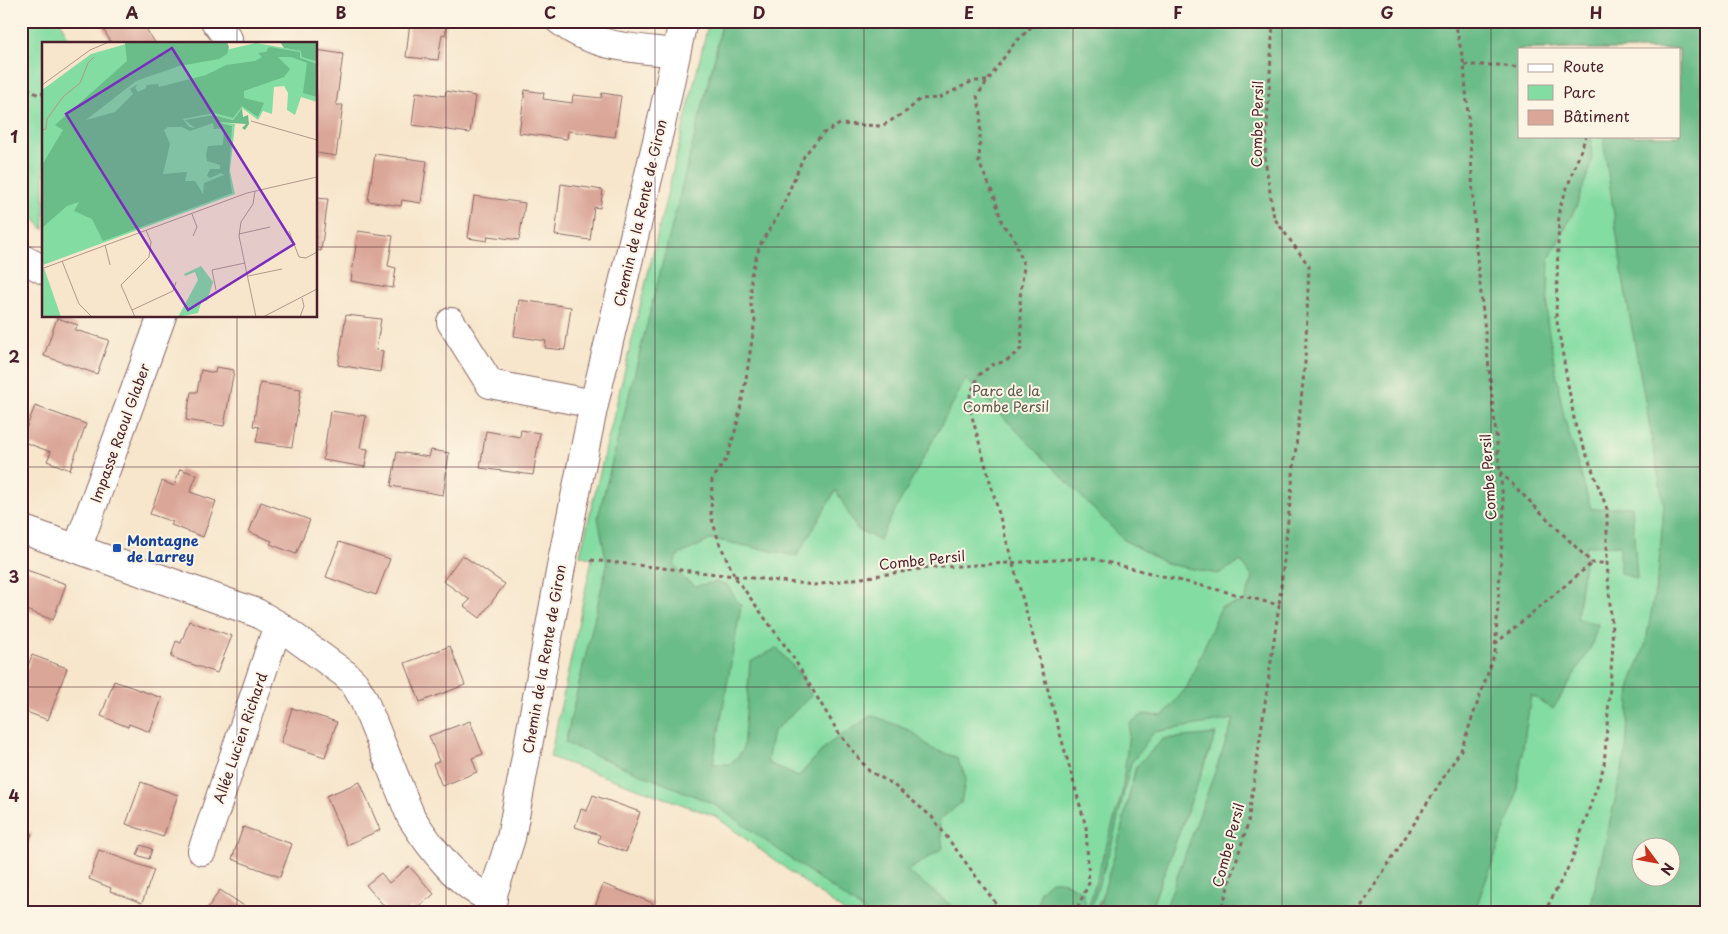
<svg xmlns="http://www.w3.org/2000/svg" width="1728" height="934" viewBox="0 0 1728 934" font-family="'Playpen Sans',sans-serif">
  <style>
    .green { fill: #83dca2; stroke: #667e66; fill-rule: evenodd }
    .forest { fill: #6abc88; stroke: #5a6e5a; fill-rule: evenodd }
    .building { fill: #daa698 }
    .lines { fill: none; stroke-linecap: round; stroke-linejoin: round }
    .street-casing { stroke: #876563; stroke-width: 30 }
    .path { stroke: #876563; stroke-width: 3; stroke-dasharray: 4 4; stroke-linecap: butt }
    .street { stroke: #fff; stroke-width: 28 }
    .grid { fill: none; stroke: #4a1f2b; stroke-width: 1; stroke-opacity: 0.55 }
    .transit-dot { fill: #1a4fb4; stroke: #fcf5e5; stroke-width: 2 }
    .labels { text-anchor: middle; dominant-baseline: central; stroke-width: 4; stroke-linejoin: round; paint-order: stroke }
    .street-label { font-size: 14px; fill: #4a1f2b; stroke: #fcf5e5 }
    .park-label { font-size: 14px; fill: #5b584f; stroke: #fcf5e5 }
    .transit-label { font-size: 14px; font-weight: bold; fill: #164399; stroke: #fcf5e5; text-anchor: start }
    .inset-road { fill: none; stroke: #b2968c; stroke-width: 1 }
    .view { fill: #7b2cbf; fill-opacity: 0.15; stroke: #7b2cbf; stroke-width: 2.5 }
    .inset-edge { fill: none; stroke: #4a1f2b; stroke-width: 2.5 }
    .neatline { fill: none; stroke: #4a1f2b; stroke-width: 2 }
    .grid-label { font-size: 16px; text-anchor: middle; font-weight: bold; fill: #4a1f2b }
  </style>
  <rect width="100%" height="100%" fill="#fcf5e5"/>
  <filter id="ink" filterUnits="userSpaceOnUse"><feTurbulence type="fractalNoise" baseFrequency=".02" numOctaves="2"/><feDisplacementMap in="SourceGraphic" scale="10" xChannelSelector="R" yChannelSelector="G"/><feConvolveMatrix kernelMatrix="1 2 1 2 8 2 1 2 1" color-interpolation-filters="sRGB"/></filter>
  <filter id="wash" filterUnits="userSpaceOnUse"><feTurbulence type="fractalNoise" baseFrequency=".0096" numOctaves="4" result="noise"/><feDisplacementMap in="SourceGraphic" scale="20" xChannelSelector="R" yChannelSelector="G"/><feGaussianBlur stdDeviation="1.12" result="paint"/><feColorMatrix in="noise" values="0 0 0 0 0 0 0 0 0 0 0 0 0 0 0 0 0 1.4 0 .05"/><feComposite in="paint" operator="in"/></filter>
  <g filter="url(#wash)">
    <rect width="100%" height="100%" fill="#f7e6cc"/>
    <g class="green">
      <polygon points="21,21 60,21 71,44 44,44 44,230 21,203"/>
      <path d="M709,21H1707V913H1149L1216,734L1136,766C1127,801 1113,887 1093,913H846L715,816L550,757L592,559L580,555ZM1519,49H1679V136H1519ZM1640,846H1670V876H1640Z"/>
    </g>
    <g class="forest">
      <path d="M722,21H1707V913H1589L1626,752L1630,685L1645,646L1658,575L1664,506L1624,284L1604,146V136H1679V49H1519V136H1591L1592,162L1576,207L1549,259L1547,322L1564,417L1591,509L1632,506L1637,579L1620,573V545L1586,546L1577,619L1598,624L1591,647L1553,709L1531,695L1515,801L1474,913H1164L1234,719L1154,732L1131,763L1112,843L1090,912L1038,913L1040,891L1051,881H1062L1083,892L1087,911L1122,793L1130,723L1144,714L1163,716L1187,687L1221,607L1244,602L1253,578L1241,561L1218,574L1188,568L1167,564L1124,540L966,379L879,540L857,529L836,490L797,556L712,539L677,556L674,564L684,579L696,586L716,582L726,584L741,606L713,764H731L743,750L750,662L777,648L803,678L811,696L773,732L767,762L798,777L827,745L872,715L911,731L932,749L956,757L966,777L961,803L939,820L943,848L907,871L961,913H867L714,804L565,743L607,565L598,517L715,56ZM1640,846H1670V876H1640Z"/>
      <polygon points="1216,734 1149,913 1093,913 1100,904 1118,843 1136,767 1163,739"/>
    </g>
    <g id="blocks">
      <g class="building">
        <polygon points="111,21 141,21 156,44 112,44 102,27"/>
        <polygon points="410,21 447,21 445,35 442,34 438,60 406,57"/>
        <polygon points="316,50 343,54 336,105 343,105 336,156 316,153"/>
        <polygon points="525,90 544,93 543,99 572,103 573,95 601,98 602,93 621,96 615,137 568,131 567,139 519,133"/>
        <polygon points="446,91 475,96 470,133 412,125 416,92 445,96"/>
        <polygon points="375,154 427,161 421,203 402,200 401,206 368,201"/>
        <polygon points="561,184 603,190 600,208 594,207 590,240 555,235"/>
        <polygon points="474,196 525,203 519,240 488,236 487,241 468,238"/>
        <polygon points="316,198 328,199 321,251 316,250"/>
        <polygon points="358,231 393,236 388,266 396,268 393,288 351,281"/>
        <polygon points="519,300 571,307 565,350 545,348 546,341 514,336"/>
        <polygon points="346,315 381,319 376,350 383,351 380,372 338,365"/>
        <polygon points="57,318 78,325 75,330 109,340 97,374 44,356"/>
        <polygon points="216,367 234,370 224,426 186,420 191,392 197,392 201,370 215,373"/>
        <polygon points="260,383 301,389 292,447 256,442 259,427 253,426"/>
        <polygon points="35,406 86,424 70,470 47,461 51,452 21,441"/>
        <polygon points="330,411 366,416 360,448 368,449 365,467 323,460"/>
        <polygon points="521,430 540,433 533,475 480,468 486,431 520,437"/>
        <polygon points="431,450 449,453 443,495 391,486 397,452 429,457"/>
        <polygon points="180,469 197,475 190,492 216,501 203,537 171,525 173,522 150,514 162,481 174,486"/>
        <polygon points="261,502 310,520 296,554 270,544 272,541 249,532"/>
        <polygon points="339,542 390,559 376,595 326,577"/>
        <polygon points="462,555 505,584 480,618 464,606 470,600 443,581"/>
        <polygon points="21,568 66,584 53,620 21,608"/>
        <polygon points="189,621 232,636 217,673 171,657 176,641 181,643"/>
        <polygon points="450,646 465,685 420,702 405,663"/>
        <polygon points="32,655 67,668 48,720 21,710 21,685"/>
        <polygon points="114,681 162,698 150,732 129,724 128,727 101,716"/>
        <polygon points="292,708 337,722 325,757 281,743"/>
        <polygon points="470,721 483,754 472,758 477,772 442,786 433,764 439,761 429,736"/>
        <polygon points="141,782 178,795 163,837 126,824"/>
        <polygon points="360,782 380,830 347,845 326,796"/>
        <polygon points="593,795 640,812 626,852 598,842 600,835 575,827 581,809 587,811"/>
        <polygon points="243,827 292,844 280,877 232,859"/>
        <polygon points="21,829 32,834 21,862"/>
        <polygon points="141,845 152,849 149,859 137,855"/>
        <polygon points="99,850 154,870 142,903 110,891 111,888 89,879"/>
        <polygon points="409,866 434,894 414,911 411,907 405,913 390,913 366,885 381,873 389,883"/>
        <polygon points="603,884 653,903 650,913 593,913"/>
        <polygon points="220,890 255,913 204,913"/>
      </g>
    </g>
  </g>
  <g filter="url(#ink)">
    <use href="#blocks" fill-opacity="0" stroke="#876563" stroke-width="1"/>
    <g class="lines">
      <g class="street-casing">
        <g id="street">
          <polyline points="215,21 228,39"/>
          <path d="M560,21C593,48 635,48 676,53"/>
          <polyline points="21,258 44,270"/>
          <polyline points="451,322 490,384 594,404"/>
          <path d="M21,529L257,613L278,625L345,674L354,683L363,698L411,817C428,844 461,889 493,899"/>
          <polyline points="77,549 162,316"/>
          <polyline points="202,851 278,625"/>
          <polyline points="487,913 511,838 563,556 594,404 662,120 683,21"/>
        </g>
      </g>
      <g class="path">
        <polyline points="1037,21 1012,46 977,96 981,113 979,163 995,198 1002,224 1014,238 1024,266 1020,298 1022,348 1006,361 992,365 979,375 970,395 971,413 1086,827 1089,883 1075,913"/>
        <polyline points="1273,21 1265,159 1274,218 1309,266 1305,363 1279,605"/>
        <polyline points="1464,65 1498,65 1519,68"/>
        <polyline points="987,81 973,81 939,98 920,99 907,111 882,126 840,124 822,134 804,156 780,212 760,245 751,275 751,306 755,320 746,379 737,425 727,458 712,480 711,516 719,542 735,577 791,654 838,732 869,771 891,783 932,817 1003,913"/>
        <polyline points="21,83 38,95 44,93"/>
        <polyline points="1500,472 1592,563 1607,563"/>
        <polyline points="591,560 815,585 927,568 1090,558 1279,605 1248,823 1220,913"/>
        <polyline points="1495,644 1592,563"/>
        <polyline points="1357,913 1461,750 1495,653 1504,509 1475,238 1471,154 1464,65 1455,21"/>
        <polyline points="1544,913 1571,862 1604,766 1613,645 1607,563 1607,509 1575,424 1556,316 1559,210 1586,136"/>
      </g>
      <use href="#street" class="street"/>
    </g>
  </g>
  <path class="grid" d="M237,21V44M446,21V913M655,21V913M864,21V913M1073,21V913M1282,21V913M1491,21V913M21,247H44M316,247H1707M237,316V913M21,467H1707M21,687H1707"/>
  <rect class="transit-dot" x="112" y="543" width="10" height="10" rx="2.5"/>
  <g class="labels">
    <g class="street-label">
      <text transform="translate(1257 124) rotate(-89)">Combe Persil</text>
      <text transform="translate(640 213) rotate(-77)">Chemin de la Rente de Giron</text>
      <text transform="translate(120 433) rotate(-70)">Impasse Raoul Glaber</text>
      <text transform="translate(1488 477) rotate(-94)">Combe Persil</text>
      <text transform="translate(922 560) rotate(-6)">Combe Persil</text>
      <text transform="translate(544 659) rotate(-80)">Chemin de la Rente de Giron</text>
      <text transform="translate(240 738) rotate(-71)">Allée Lucien Richard</text>
      <text transform="translate(1228 845) rotate(-75)">Combe Persil</text>
    </g>
    <g class="park-label">
      <text x="1006" y="390">Parc de la<tspan x="1006" dy="16">Combe Persil</tspan></text>
    </g>
    <g class="transit-label">
      <text x="127" y="540">Montagne<tspan x="127" dy="16">de Larrey</tspan></text>
    </g>
  </g>
  <g transform="translate(42 42)">
    <rect width="275" height="275" fill="#f7e6cc"/>
    <path d="M91,0H173L179,9L214,1L260,9V15L275,17V60L259,55L253,73L245,68L246,51L242,44L232,45L230,72L221,69L216,78L200,66L191,78L172,73L171,79L193,82L188,129L193,152L1,223L19,275H0V48L49,12ZM159,224L171,240L165,259L160,258L156,271L136,275L156,238L153,230L143,234L142,232Z" fill="#83dca2"/>
    <path d="M185,0L187,5L185,12L177,17L137,24L94,39L44,78L73,70L91,52L88,47L96,42L93,46L96,50L104,46V43L116,42L117,45L164,33L184,23L213,19L220,15L216,11L224,10L227,5L258,10V16L275,22V55L261,51L265,21L249,15H236L248,27L242,35L202,49V56L222,61L216,75L200,64L191,76L172,71L141,77L147,85L153,86L143,78L172,73L191,78L200,66L201,75L206,73L207,82L203,88L200,86L204,82L174,80L190,84L187,130L190,151L61,199L50,177L32,169L37,160L25,164L0,186V123L21,88L13,83L85,19L83,1ZM171,81L172,87L182,86L181,103L166,104L164,113L165,119L178,123V127H168L165,134L168,136L179,131L182,133L162,141L161,152L153,139H143L145,130L121,132L128,102L122,88L126,85H140L148,89ZM238,0L275,1L274,19L260,15L259,9L242,6Z" fill="#6abc88" fill-rule="evenodd"/>
    <path class="inset-road" d="M0,43L48,8L67,0M209,79L275,98M0,88L4,87L5,77L21,55L38,41L46,21L52,15M213,149L211,162L199,180L197,194L214,275M150,172L155,185L151,194M247,189L257,215L264,216L275,210M197,192L228,185M63,203L68,223M20,219L37,262L50,275M2,226L205,151L275,135M206,234L240,227M174,248L170,228L203,221M90,268L131,249L134,240M93,275L79,243L107,215L109,200L104,188M221,275L275,247M258,275L262,264L260,256"/>
    <path class="view" d="M130,6L252,202L146,268L24,72Z"/>
    <rect width="275" height="275" class="inset-edge"/>
  </g>
  <rect width="1728" height="934" fill="none" stroke="#fcf5e5" stroke-width="55"/>
  <rect x="1518" y="48" width="162" height="90" fill="#fcf5e5" stroke="#b59f9b"/>
  <rect x="1528" y="64" width="25" height="8" fill="#ffffff" stroke="#b59f9b"/>
  <text x="1563" y="72" font-size="15" fill="#4a1f2b">Route</text>
  <rect x="1528" y="85" width="25" height="15" fill="#83dca2" stroke="#b59f9b"/>
  <text x="1563" y="98" font-size="15" fill="#4a1f2b">Parc</text>
  <rect x="1528" y="110" width="25" height="15" fill="#daa698" stroke="#b59f9b"/>
  <text x="1563" y="122" font-size="15" fill="#4a1f2b">Bâtiment</text>
  <g transform="translate(1656 862) rotate(122)"><circle r="24" fill="#fcf5e5" stroke="#b59f9b"/>
  <path d="M0-4L9 19L0 12L-9 19Z" fill="#c8321e"/>
  <text y="-8" font-size="14" font-weight="bold" text-anchor="middle" fill="#4a1f2b">N</text>
  </g>
  <rect x="28" y="28" width="1672" height="878" class="neatline"/>
  <g class="grid-label">
    <text x="132" y="19">A</text>
    <text x="341" y="19">B</text>
    <text x="550" y="19">C</text>
    <text x="759" y="19">D</text>
    <text x="969" y="19">E</text>
    <text x="1178" y="19">F</text>
    <text x="1387" y="19">G</text>
    <text x="1596" y="19">H</text>
    <text x="14" y="143">1</text>
    <text x="14" y="363">2</text>
    <text x="14" y="583">3</text>
    <text x="14" y="802">4</text>
  </g>
</svg>
